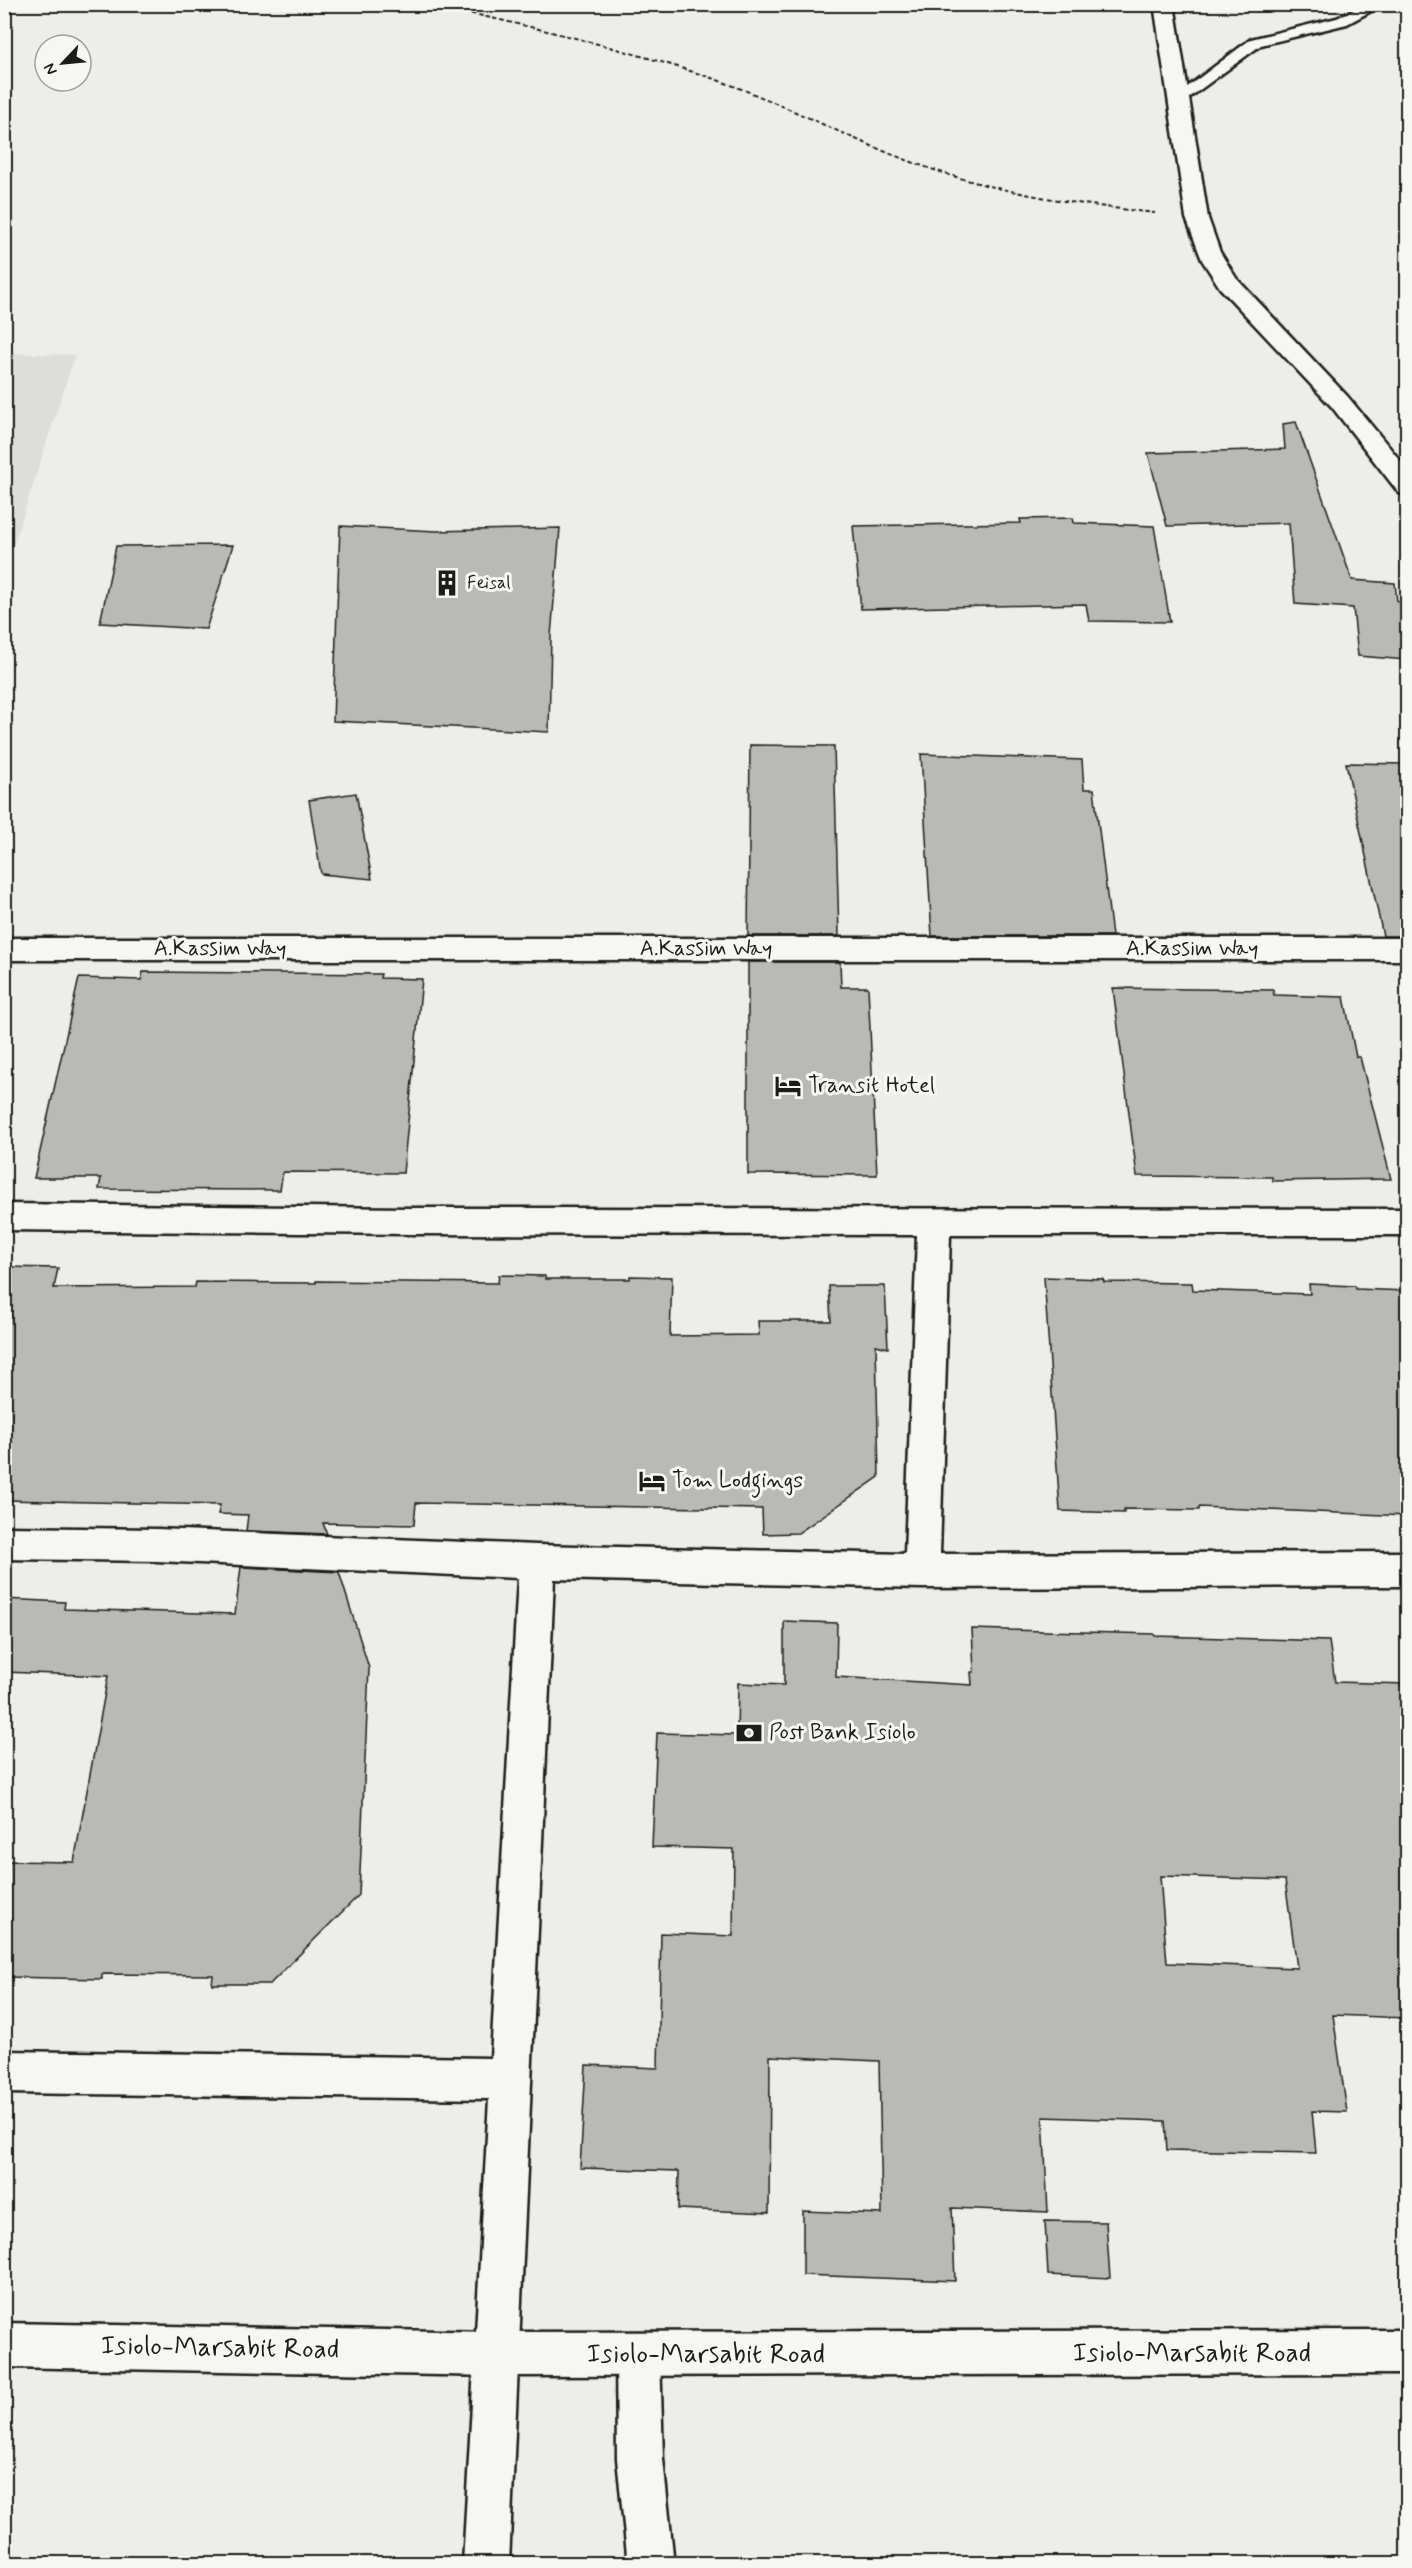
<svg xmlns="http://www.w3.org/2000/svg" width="1412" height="2568" viewBox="0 0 1412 2568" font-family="Mynerve,sans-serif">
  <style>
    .built { fill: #ddddda }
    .building { fill: #b9b9b6; stroke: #1c1c1c; stroke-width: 1.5; fill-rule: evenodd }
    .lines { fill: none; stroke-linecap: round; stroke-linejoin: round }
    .service-casing { stroke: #1c1c1c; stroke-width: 5 }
    .minor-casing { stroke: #1c1c1c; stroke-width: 5 }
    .tertiary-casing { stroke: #1c1c1c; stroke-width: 5 }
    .trunk-casing { stroke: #1c1c1c; stroke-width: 5 }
    .path { stroke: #1c1c1c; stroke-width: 2; stroke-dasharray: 4.5 3; stroke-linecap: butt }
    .service { fill: #f6f6f2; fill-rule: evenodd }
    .minor { fill: #f6f6f2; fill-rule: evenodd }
    .tertiary { fill: #f6f6f2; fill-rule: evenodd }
    .trunk { fill: #f6f6f2; fill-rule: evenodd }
    .labels { text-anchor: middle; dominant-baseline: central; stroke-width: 6; stroke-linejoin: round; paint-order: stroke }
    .far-poi-label { font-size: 18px; fill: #1c1c1c; stroke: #f6f6f2; text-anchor: start }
    .street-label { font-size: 22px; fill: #1c1c1c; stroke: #f6f6f2 }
    .poi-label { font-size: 22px; fill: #1c1c1c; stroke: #f6f6f2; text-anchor: start }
    .near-street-label { font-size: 27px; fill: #1c1c1c; stroke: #f6f6f2 }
  </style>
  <rect width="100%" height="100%" fill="#edede9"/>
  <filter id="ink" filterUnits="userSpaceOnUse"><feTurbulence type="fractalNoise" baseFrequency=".0167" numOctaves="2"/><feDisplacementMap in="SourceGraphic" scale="12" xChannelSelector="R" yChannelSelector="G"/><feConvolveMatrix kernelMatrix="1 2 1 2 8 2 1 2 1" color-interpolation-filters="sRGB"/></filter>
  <g filter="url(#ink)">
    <polygon class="built" points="5,353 75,355 5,571 4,353"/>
    <g class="building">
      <polygon points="1296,422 1352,580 1395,583 1397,601 1407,601 1407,660 1358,656 1353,608 1295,604 1289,523 1167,526 1148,453 1285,449 1283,424"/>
      <polygon points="1073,518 1074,523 1154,526 1170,622 1089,621 1086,604 861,609 853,526 1021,523 1020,519"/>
      <polygon points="340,526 436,531 560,528 551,636 549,732 333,721"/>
      <polygon points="233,545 206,629 100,623 116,546"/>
      <polygon points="750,745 834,746 839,936 748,936"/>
      <polygon points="921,754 1082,760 1084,789 1094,789 1112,936 932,936"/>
      <polygon points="1346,763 1407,764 1407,936 1383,936"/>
      <polygon points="356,793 372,879 321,874 309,800"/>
      <polygon points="748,962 840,962 841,987 868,987 877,1175 748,1174"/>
      <polygon points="143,972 381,974 380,978 422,979 403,1173 283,1172 280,1190 99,1189 101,1178 34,1178 79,978 141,980"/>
      <polygon points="1113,988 1273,990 1274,995 1344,997 1356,1057 1360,1057 1391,1179 1273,1181 1272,1177 1137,1176"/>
      <polygon points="4,1267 58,1268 54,1288 195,1287 196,1282 316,1283 316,1281 498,1283 499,1275 545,1276 545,1279 630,1279 630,1276 672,1277 670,1336 759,1335 758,1321 831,1321 829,1286 885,1286 888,1348 876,1345 879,1477 798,1533 763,1534 762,1509 416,1503 414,1525 323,1523 327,1534 246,1531 248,1515 218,1514 220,1505 4,1500"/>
      <polygon points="1044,1277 1103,1279 1104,1282 1192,1283 1193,1290 1310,1294 1309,1284 1355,1286 1356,1289 1407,1291 1407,1516 1199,1507 1199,1510 1124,1509 1124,1513 1060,1511"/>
      <polygon points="241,1567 339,1572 369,1668 359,1895 270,1984 212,1984 213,1975 102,1974 102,1979 4,1977 4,1861 74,1862 108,1676 4,1672 4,1599 65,1602 64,1609 235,1614"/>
      <path d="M784,1621L837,1623L836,1677L972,1685L971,1672H974L972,1629L1154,1634L1155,1636L1329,1641L1335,1682L1407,1684V2018L1333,2015L1347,2112L1312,2111L1316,2153L1167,2150L1165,2121L1043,2117L1048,2212L952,2208L955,2281L803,2275V2211L882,2214L879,2061L770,2056L769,2213L678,2209L679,2171L580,2168L586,2065L658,2068L661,1933L733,1936L734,1849L652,1847L657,1733L737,1735L738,1683L784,1685ZM1160,1876L1285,1880L1297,1968L1167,1963Z"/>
      <polygon points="1045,2221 1106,2222 1110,2278 1048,2275"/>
    </g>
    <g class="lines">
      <g class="service-casing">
        <polygon id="service" points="1366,4 1384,4 1347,24 1261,45 1182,103 1177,104 1170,100 1251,39 1337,18"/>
      </g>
      <g class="minor-casing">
        <g id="minor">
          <rect x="4" y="938" width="1404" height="22"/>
          <polygon points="4,1204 413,1208 1408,1209 1408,1235 950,1235 940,1554 1408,1552 1408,1586 922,1588 554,1579 509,2564 463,2564 489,2099 4,2093 4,2051 491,2058 518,1578 157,1561 4,1559 4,1527 157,1529 537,1545 905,1554 917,1235 413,1234 4,1230"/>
          <polygon points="638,2332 654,2338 660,2354 663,2459 674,2564 628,2564 617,2459 616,2354 622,2338"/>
        </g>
      </g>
      <g class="tertiary-casing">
        <polygon id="tertiary" points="1154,4 1174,4 1208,218 1220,252 1236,278 1348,397 1408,470 1408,495 1399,493 1332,407 1220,288 1202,260 1186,218"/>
      </g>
      <g class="trunk-casing">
        <polygon id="trunk" points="4,2323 497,2332 1408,2330 1408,2374 497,2376 4,2367"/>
      </g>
      <path class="path" d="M427,4C526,25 625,48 720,81C788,105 852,141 920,165C997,193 1075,204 1155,213"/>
      <use href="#service" class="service"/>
      <use href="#minor" class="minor"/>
      <use href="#tertiary" class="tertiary"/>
      <use href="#trunk" class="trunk"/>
    </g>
  </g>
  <defs>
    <g id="building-bare" transform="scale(2.07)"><path d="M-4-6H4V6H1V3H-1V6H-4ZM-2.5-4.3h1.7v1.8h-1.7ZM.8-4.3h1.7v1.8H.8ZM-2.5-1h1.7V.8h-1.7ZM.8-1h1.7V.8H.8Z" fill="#1c1c1c" stroke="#f6f6f2" stroke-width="2.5" paint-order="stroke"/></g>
    <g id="hotel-bare" transform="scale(2.07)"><path d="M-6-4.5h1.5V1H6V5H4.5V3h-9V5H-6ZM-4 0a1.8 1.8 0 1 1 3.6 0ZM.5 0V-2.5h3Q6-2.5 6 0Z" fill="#1c1c1c" stroke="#f6f6f2" stroke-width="2.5" paint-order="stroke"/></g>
    <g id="bank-bare" transform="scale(2.07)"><path d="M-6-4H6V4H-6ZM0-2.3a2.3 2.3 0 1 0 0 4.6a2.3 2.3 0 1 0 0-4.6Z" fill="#1c1c1c" stroke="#f6f6f2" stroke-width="2.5" paint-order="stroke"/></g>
  </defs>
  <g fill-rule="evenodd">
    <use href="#building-bare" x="447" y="583"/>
    <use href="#hotel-bare" x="788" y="1086"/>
    <use href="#hotel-bare" x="652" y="1481"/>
    <use href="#bank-bare" x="749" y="1733"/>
  </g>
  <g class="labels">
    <g class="far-poi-label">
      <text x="467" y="583">Feisal</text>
    </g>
    <g class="street-label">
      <text x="220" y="949">A.Kassim Way</text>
      <text x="706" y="949">A.Kassim Way</text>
      <text x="1192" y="949">A.Kassim Way</text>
    </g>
    <g class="poi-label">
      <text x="808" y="1086">Transit Hotel</text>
      <text x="672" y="1481">Tom Lodgings</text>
      <text x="769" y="1733">Post Bank Isiolo</text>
    </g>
    <g class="near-street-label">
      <text transform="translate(220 2348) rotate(1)">Isiolo-Marsabit Road</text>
      <text x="1192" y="2353">Isiolo-Marsabit Road</text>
      <text x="706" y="2354">Isiolo-Marsabit Road</text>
    </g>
  </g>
  <rect width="1412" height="2568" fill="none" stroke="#f6f6f2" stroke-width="24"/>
  <rect x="12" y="12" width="1388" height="2544" fill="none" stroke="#1c1c1c" stroke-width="2" filter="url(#ink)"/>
  <g transform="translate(63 63) rotate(244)"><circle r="28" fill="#f6f6f2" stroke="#9f9f9c" stroke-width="1.5"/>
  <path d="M0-4.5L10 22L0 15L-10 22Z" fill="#1c1c1c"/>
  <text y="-9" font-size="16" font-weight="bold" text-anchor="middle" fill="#1c1c1c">N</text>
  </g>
</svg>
